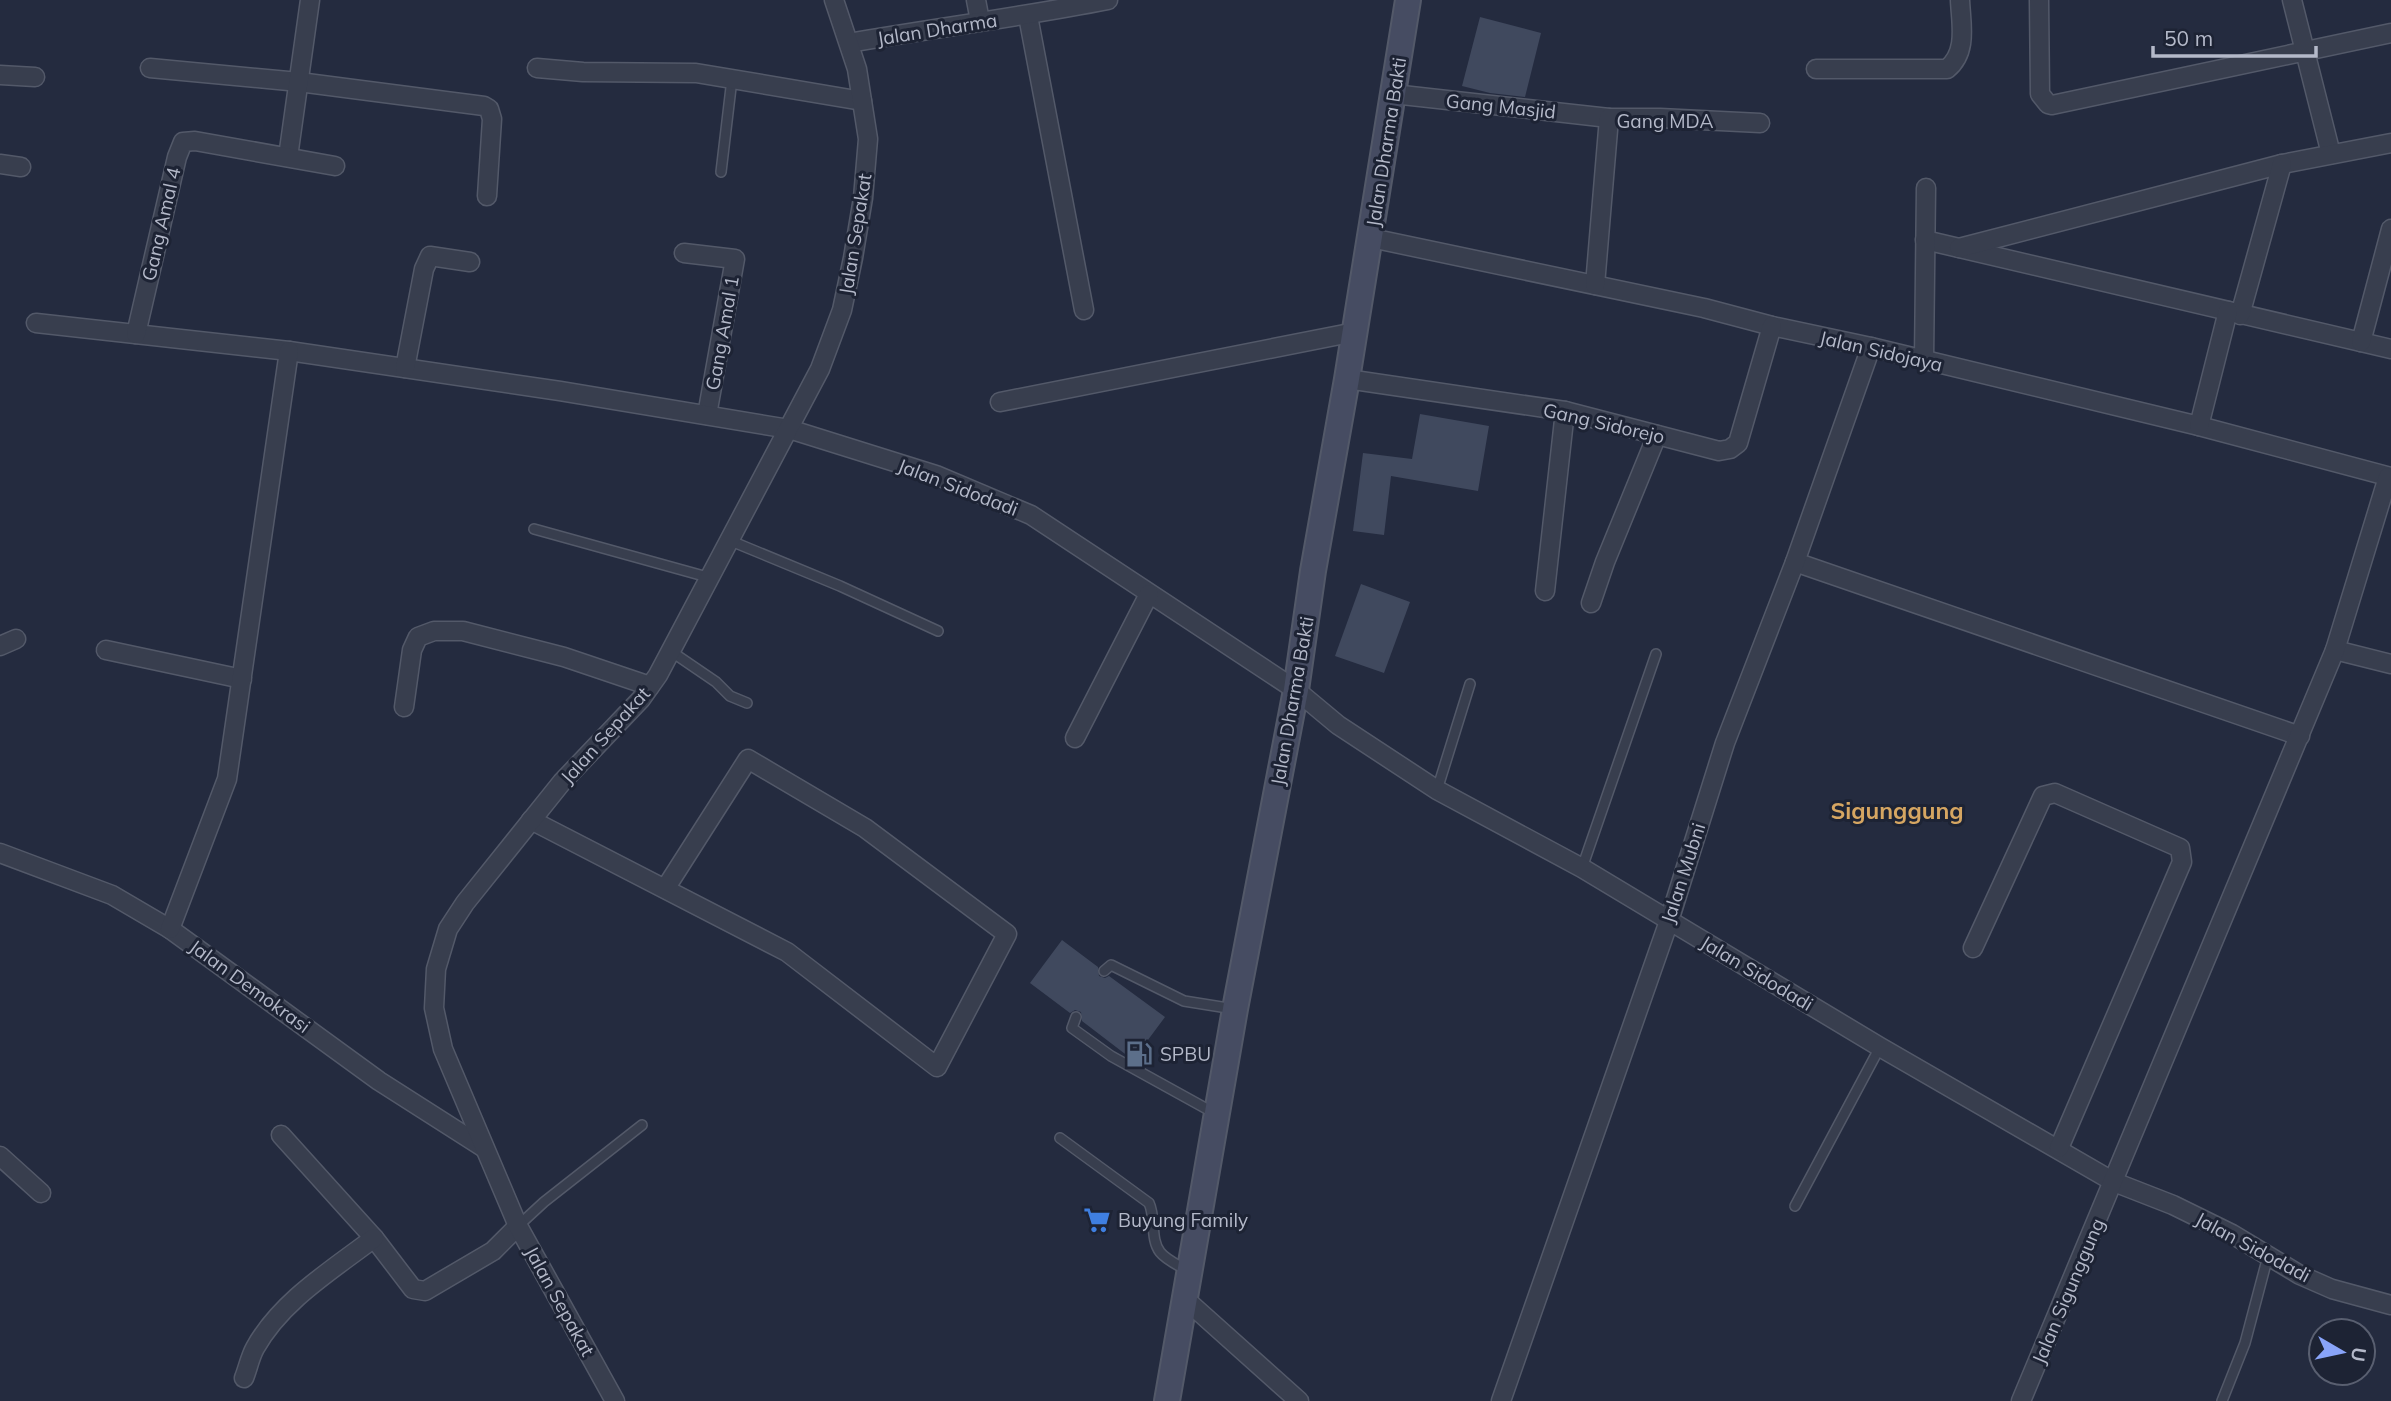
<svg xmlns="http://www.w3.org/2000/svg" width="2391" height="1401" viewBox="0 0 2391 1401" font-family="Mulish,sans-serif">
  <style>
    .building { fill: #40495e }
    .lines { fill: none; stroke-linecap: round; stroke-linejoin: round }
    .lane-casing { stroke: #535969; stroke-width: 12 }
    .street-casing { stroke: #535969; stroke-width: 21 }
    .secondary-casing { stroke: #535969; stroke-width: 28 }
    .lane { stroke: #383e4e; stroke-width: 9 }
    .street { stroke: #383e4e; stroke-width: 18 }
    .secondary { stroke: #464c62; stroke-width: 24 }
    .labels { text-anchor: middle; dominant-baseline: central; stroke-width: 6; stroke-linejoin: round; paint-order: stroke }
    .street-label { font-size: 19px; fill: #b4b9c9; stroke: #1d2334 }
    .poi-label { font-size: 19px; fill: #b4b9c9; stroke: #1d2334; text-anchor: start }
    .quarter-label { font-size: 23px; font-weight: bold; fill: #d6a662; stroke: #1d2334 }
  </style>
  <rect width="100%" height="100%" fill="#242b3f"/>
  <g class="building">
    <polygon points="1480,17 1541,33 1525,97 1490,93 1462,86"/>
    <polygon points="1420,414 1489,426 1478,491 1391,476 1384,535 1353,531 1363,453 1412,459"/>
    <polygon points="1361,584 1410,602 1384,673 1335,656"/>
    <polygon points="1062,940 1098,967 1099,976 1105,978 1109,976 1165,1017 1133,1060 1082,1021 1081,1012 1075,1010 1070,1013 1030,983"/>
  </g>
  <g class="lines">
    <g class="lane-casing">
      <g id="lane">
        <polyline points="721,172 732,79"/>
        <polyline points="534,529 711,578"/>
        <polyline points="731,541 840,586 938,631"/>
        <polyline points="672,652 716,682 730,696 747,703"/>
        <polyline points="1437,790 1470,684"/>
        <polyline points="1582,868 1656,654"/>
        <polyline points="1104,971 1111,965 1184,1001 1234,1009"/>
        <polyline points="1076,1017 1072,1028 1111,1056 1216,1114"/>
        <path d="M1060,1138L1149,1203C1156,1218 1150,1239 1160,1252C1166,1260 1180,1266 1188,1271"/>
        <polyline points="1795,1206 1880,1047"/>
        <polyline points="518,1226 544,1202 642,1125"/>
        <polyline points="2222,1401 2245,1343 2268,1256"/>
      </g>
    </g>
    <g class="street-casing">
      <g id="street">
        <polyline points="976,0 980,21"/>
        <polyline points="2039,0 2040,94 2048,104 2052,105 2391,33"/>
        <polyline points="2292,0 2331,154"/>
        <polyline points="1028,16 1084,310"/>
        <path d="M849,43C935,28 1022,17 1108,0"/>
        <polyline points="150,68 299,82 484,106 489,109 492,119 487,196"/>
        <polyline points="537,68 583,72 696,73 862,101"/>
        <path d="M1816,69H1947C1968,52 1961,24 1960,0"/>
        <polyline points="0,75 35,77"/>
        <polyline points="1393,94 1609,118"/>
        <polyline points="288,157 310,0"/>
        <polyline points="0,164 21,167"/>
        <polyline points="1371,238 1704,308 1772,326 1871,347 2199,426 2391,477"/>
        <polyline points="1925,240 2391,349"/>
        <polyline points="1959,248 2282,164 2391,143"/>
        <polyline points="684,253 735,259 707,415"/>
        <polyline points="1595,285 1609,118 1660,118 1760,123"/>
        <polyline points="2240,315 2282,164"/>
        <polyline points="36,323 289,351 560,391 789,429 936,475 1031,515 1296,690 1338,725 1437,790 1582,868 1880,1047 2114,1182 2173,1205 2232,1234 2300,1275 2332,1289 2391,1305"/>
        <polyline points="136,334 177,157 183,142 195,141 335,166"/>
        <polyline points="2361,342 2391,229"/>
        <polyline points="1924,360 1926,188"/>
        <polyline points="405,368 424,269 430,256 470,262"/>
        <polyline points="1347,379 1565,411 1719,451 1730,449 1738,443 1772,326"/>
        <polyline points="1000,402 1355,332"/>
        <polyline points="2199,426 2228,311"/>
        <polyline points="1795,562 2300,736"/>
        <polyline points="1545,591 1565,411"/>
        <polyline points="1591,603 1605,562 1657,435"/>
        <polyline points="0,646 16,639"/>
        <polyline points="106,650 242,679"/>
        <polyline points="2335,650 2391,664"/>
        <polyline points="404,707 412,650 418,637 434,631 463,631 564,657 650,686"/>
        <polyline points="1075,738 1149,594"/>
        <polyline points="531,820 787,952 937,1067 1007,934 865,828 748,759 665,889"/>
        <polyline points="0,853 112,895 170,929 379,1081 484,1148"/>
        <polyline points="170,929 227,779 289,351"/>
        <polyline points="1973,948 2043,796 2055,793 2180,848 2182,862 2059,1148"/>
        <polyline points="281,1135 374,1238 413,1289 425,1291 493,1251 518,1226"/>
        <polyline points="0,1156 41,1193"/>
        <polyline points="1185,1299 1299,1401"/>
        <path d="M244,1378C248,1368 250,1357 255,1348C281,1301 332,1270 374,1238"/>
        <polyline points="615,1401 518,1226 443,1049 434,1008 436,969 448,929 465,903 562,782 641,699 658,675 820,369 842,310 853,258 863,198 868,139 857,69 834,0"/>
        <polyline points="1501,1401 1669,921 1725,743 1795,562 1871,347"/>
        <polyline points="2021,1401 2335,650 2388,477"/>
      </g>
    </g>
    <g class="secondary-casing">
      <polyline id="secondary" points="1167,1401 1235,1009 1296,690 1313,571 1347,379 1408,0"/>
    </g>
    <use href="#lane" class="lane"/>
    <use href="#street" class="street"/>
    <use href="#secondary" class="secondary"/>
  </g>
  <defs>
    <g id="fuel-bare" transform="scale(2.1)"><path d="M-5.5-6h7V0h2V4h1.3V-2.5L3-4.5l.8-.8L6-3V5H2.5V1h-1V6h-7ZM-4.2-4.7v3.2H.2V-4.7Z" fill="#5c6f8a" stroke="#1d2334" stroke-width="2.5" paint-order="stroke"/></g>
    <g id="supermarket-bare" transform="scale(2.1)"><path d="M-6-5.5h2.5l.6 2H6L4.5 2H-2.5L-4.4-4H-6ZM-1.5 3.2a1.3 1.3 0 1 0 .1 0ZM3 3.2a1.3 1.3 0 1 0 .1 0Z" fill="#3f7fe0" stroke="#1d2334" stroke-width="2.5" paint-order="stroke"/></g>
  </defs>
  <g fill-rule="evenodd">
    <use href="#fuel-bare" x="1139" y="1054"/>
    <use href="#supermarket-bare" x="1097" y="1220"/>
  </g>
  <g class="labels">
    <g class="street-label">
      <text transform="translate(937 29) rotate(-9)">Jalan Dharma</text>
      <text transform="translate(1501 106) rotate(6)">Gang Masjid</text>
      <text x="1665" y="121">Gang MDA</text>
      <text transform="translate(1386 142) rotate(-81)">Jalan Dharma Bakti</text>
      <text transform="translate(161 224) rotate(-77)">Gang Amal 4</text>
      <text transform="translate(855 234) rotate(-81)">Jalan Sepakat</text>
      <text transform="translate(722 333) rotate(-80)">Gang Amal 1</text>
      <text transform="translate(1881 351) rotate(13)">Jalan Sidojaya</text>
      <text transform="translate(1604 423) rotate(13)">Gang Sidorejo</text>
      <text transform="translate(958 487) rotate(21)">Jalan Sidodadi</text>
      <text transform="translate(1292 701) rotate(-80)">Jalan Dharma Bakti</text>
      <text transform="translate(605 735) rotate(-48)">Jalan Sepakat</text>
      <text transform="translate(1683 873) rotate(-72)">Jalan Mubni</text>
      <text transform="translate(1757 973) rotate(31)">Jalan Sidodadi</text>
      <text transform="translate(250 986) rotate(36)">Jalan Demokrasi</text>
      <text transform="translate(2253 1247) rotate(28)">Jalan Sidodadi</text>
      <text transform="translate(2068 1291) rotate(-67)">Jalan Sigunggung</text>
      <text transform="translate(560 1301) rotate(61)">Jalan Sepakat</text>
    </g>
    <g class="poi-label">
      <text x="1160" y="1054">SPBU</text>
      <text x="1118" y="1220">Buyung Family</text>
    </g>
    <g class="quarter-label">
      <text x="1897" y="810">Sigunggung</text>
    </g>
  </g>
  <g transform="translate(2342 1352) rotate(99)"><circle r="33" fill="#1d2334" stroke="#595f70" stroke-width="2"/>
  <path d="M0-5L12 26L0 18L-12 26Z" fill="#89a4f9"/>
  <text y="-10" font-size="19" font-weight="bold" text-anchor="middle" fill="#b4b9c9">U</text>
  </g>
  <path d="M2153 46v10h163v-10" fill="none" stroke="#b4b9c9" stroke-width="3.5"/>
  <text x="2164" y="46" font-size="21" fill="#b4b9c9" stroke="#1d2334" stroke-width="5" paint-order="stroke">50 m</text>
</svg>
